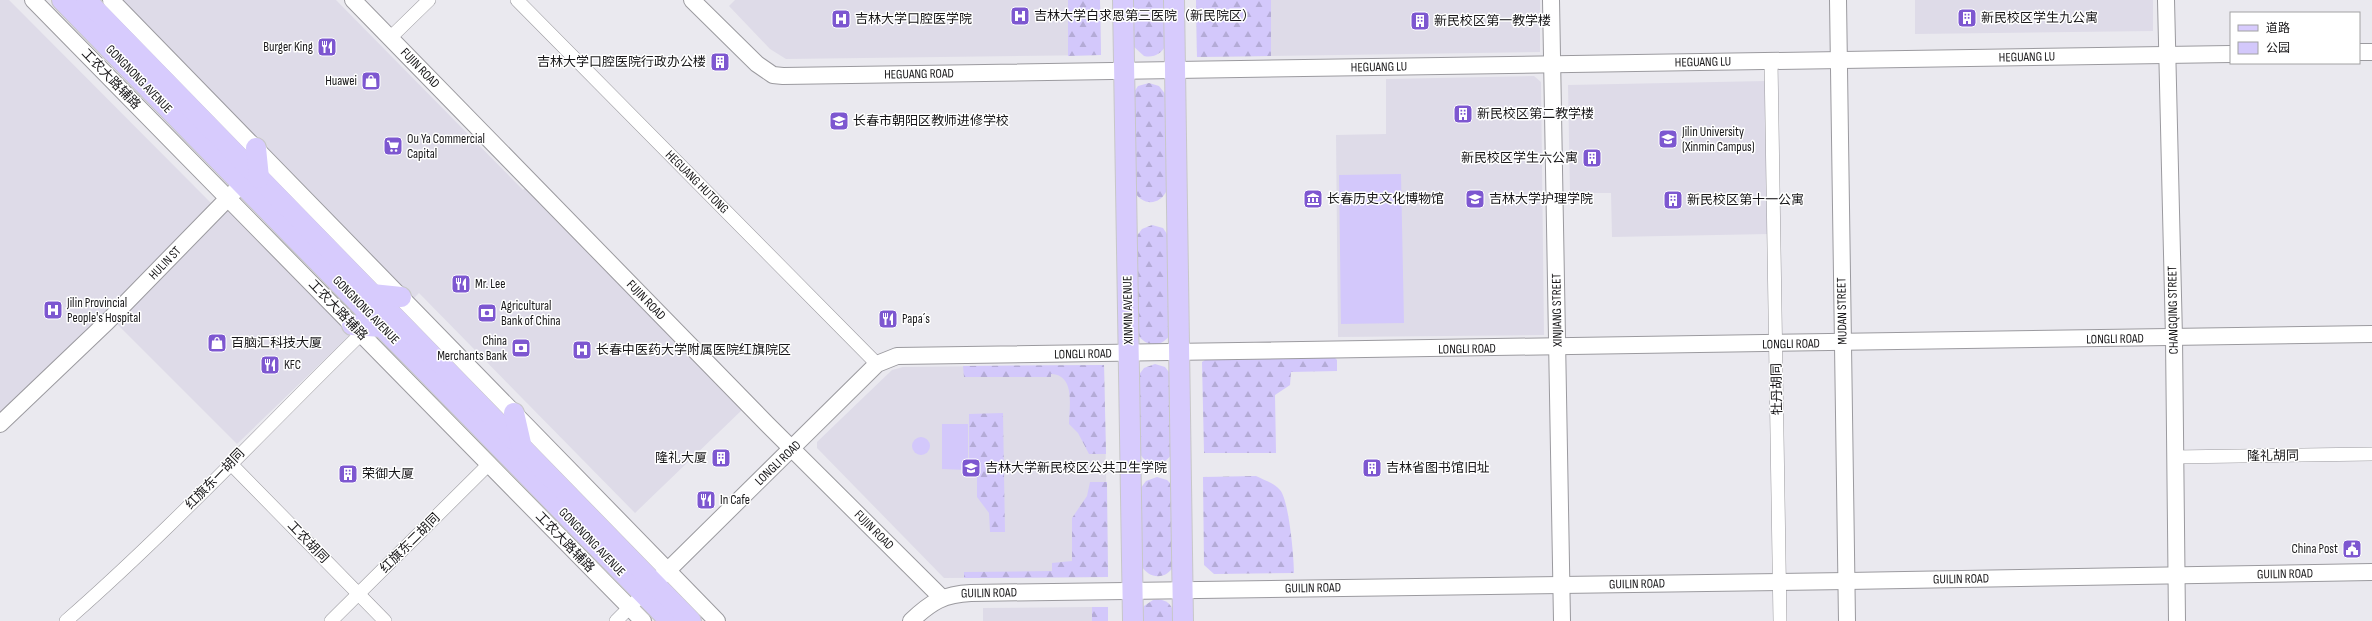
<svg xmlns="http://www.w3.org/2000/svg" width="2372" height="621" viewBox="0 0 2372 621" font-family="'Sofia Sans Condensed','Noto Sans SC',sans-serif">
  <style>
    .built { fill: #dedbe8 }
    .green { fill: #d3c8fb }
    .forest { fill: url(#forest-firs) }
    .lines { fill: none; stroke-linecap: round; stroke-linejoin: round }
    .minor-casing { stroke: #9b9a9f; stroke-width: 14 }
    .tertiary-casing { stroke: #9b9a9f; stroke-width: 18 }
    .primary-casing { stroke: #c7c7c8; stroke-width: 22 }
    .minor { stroke: #fff; stroke-width: 13 }
    .tertiary { stroke: #fff; stroke-width: 16 }
    .primary { stroke: #d7cbfd; stroke-width: 20 }
    .labels { text-anchor: middle; dominant-baseline: central; stroke-width: 3; stroke-linejoin: round; paint-order: stroke }
    .poi-label { font-size: 13px; fill: #171618; stroke: #fff; text-anchor: start }
    .street-label { font-size: 13px; fill: #171618; stroke: #fff }
  </style>
  <defs>
    <pattern id="forest-firs" width="22" height="20" patternUnits="userSpaceOnUse"><rect width="22" height="20" fill="#d3c8fb"/><path d="M5 1l3.5 6h-7zM16 11l3.5 6h-7z" fill="#b4abd6"/></pattern>
  </defs>
  <rect width="100%" height="100%" fill="#eae9ef"/>
  <g class="built">
    <polygon points="0,0 9,0 213,205 0,415"/>
    <polygon points="120,0 336,0 523,190 527,186 744,408 635,513 419,293 413,299"/>
    <polygon points="735,0 1100,0 1101,55 786,59 770,49 729,6"/>
    <polygon points="1196,0 1540,0 1540,52 1197,57"/>
    <polygon points="1915,0 2153,0 2153,31 1915,34"/>
    <polygon points="1534,76 1541,82 1544,335 1338,337 1336,135 1386,134 1386,79"/>
    <polygon points="1766,81 1769,234 1612,237 1611,193 1570,193 1568,85"/>
    <polygon points="227,207 351,334 237,444 114,321"/>
    <polygon points="1104,365 1108,577 944,578 817,448 817,442 892,370 903,367"/>
    <polygon points="1092,607 1092,621 983,621 983,608"/>
  </g>
  <g class="green">
    <polygon points="1401,174 1404,323 1341,324 1339,175"/>
    <polygon points="942,424 968,424 968,470 942,469"/>
    <circle cx="921" cy="446" r="9"/>
  </g>
  <g class="forest">
    <polygon points="1068,0 1100,0 1101,55 1068,56"/>
    <path d="M1131,0H1166V45C1161,54 1154,58 1144,56L1132,45Z"/>
    <polygon points="1196,0 1271,0 1271,56 1197,57"/>
    <path d="M1149,83L1159,86L1166,95L1167,190C1160,206 1142,206 1134,191L1132,95L1138,86Z"/>
    <path d="M1152,225L1163,228L1169,237L1171,333C1163,348 1145,348 1137,333L1136,237L1142,229Z"/>
    <polygon points="1335,358 1337,360 1337,371 1291,372 1290,385 1275,395 1276,453 1204,453 1202,362 1205,360"/>
    <path d="M1155,364L1165,367L1172,376L1173,452C1165,467 1147,468 1139,452L1138,376L1144,368Z"/>
    <path d="M1104,365L1106,454H1089L1078,433L1069,424C1069,407 1076,375 1051,374V377H964L963,366Z"/>
    <polygon points="1003,413 1005,532 990,532 989,513 977,497 977,473 969,471 969,414"/>
    <path d="M1256,476C1264,480 1274,483 1280,490C1289,500 1294,558 1294,573L1214,574L1204,565L1203,477Z"/>
    <path d="M1157,477L1167,480L1171,484L1174,565C1167,580 1149,580 1141,565L1140,489L1146,481Z"/>
    <polygon points="1090,482 1107,482 1108,577 964,578 964,572 1052,571 1052,563 1072,561 1072,518 1087,496"/>
    <path d="M1153,600C1168,597 1174,607 1176,621H1141L1144,606Z"/>
    <rect x="1092" y="607" width="16" height="14"/>
  </g>
  <g class="lines">
    <g class="minor-casing">
      <g id="minor">
        <polyline points="517,0 877,364"/>
        <polyline points="390,38 429,0"/>
        <polyline points="1771,61 1780,621"/>
        <polyline points="2175,457 2372,454"/>
        <polyline points="230,463 385,621"/>
        <path d="M66,621C169,531 263,430 361,334"/>
        <polyline points="331,621 489,464"/>
        <polyline points="616,621 648,589"/>
      </g>
    </g>
    <g class="tertiary-casing">
      <g id="tertiary">
        <polyline points="33,0 643,621"/>
        <polyline points="111,0 717,621"/>
        <polyline points="353,0 767,424 941,597"/>
        <polyline points="692,0 757,64 773,75 783,76 2231,54"/>
        <polyline points="1551,0 1562,621"/>
        <polyline points="1838,0 1847,621"/>
        <polyline points="2166,0 2174,338 2177,621"/>
        <polyline points="2359,52 2372,52"/>
        <polyline points="0,424 108,321 235,191"/>
        <polyline points="654,584 877,364 897,356 2372,334"/>
        <path d="M911,621C931,602 944,594 971,593L1847,581L2372,572"/>
      </g>
    </g>
    <g class="primary-casing">
      <g id="primary">
        <polyline points="62,0 670,621"/>
        <polyline points="86,0 691,621"/>
        <polyline points="1123,0 1133,621"/>
        <polyline points="1174,0 1183,621"/>
        <polyline points="256,148 259,178"/>
        <polyline points="372,294 401,297"/>
        <polyline points="352,325 383,327"/>
        <polyline points="514,413 522,448"/>
      </g>
    </g>
    <use href="#minor" class="minor"/>
    <use href="#tertiary" class="tertiary"/>
    <use href="#primary" class="primary"/>
  </g>
  <defs>
    <g id="hospital-square" transform="scale(1)"><rect x="-9" y="-9" width="18" height="18" rx="4" fill="#7d57d0" stroke="#fff"/><path d="M-5-5h3v3.5h4V-5h3V5h-3V1.5h-4V5h-3Z" fill="#fff"/></g>
    <g id="building-square" transform="scale(1)"><rect x="-9" y="-9" width="18" height="18" rx="4" fill="#7d57d0" stroke="#fff"/><path d="M-4-6H4V6H1V3H-1V6H-4ZM-2.5-4.3h1.7v1.8h-1.7ZM.8-4.3h1.7v1.8H.8ZM-2.5-1h1.7V.8h-1.7ZM.8-1h1.7V.8H.8Z" fill="#fff"/></g>
    <g id="restaurant-square" transform="scale(1)"><rect x="-9" y="-9" width="18" height="18" rx="4" fill="#7d57d0" stroke="#fff"/><path d="M-5-6h1v4h1v-4h1v4h1v-4h1v5L-1.5 .5V6h-2V.5L-5-1ZM5-6V6H3V1.5H1.5Q1.5-4 5-6Z" fill="#fff"/></g>
    <g id="shop-square" transform="scale(1)"><rect x="-9" y="-9" width="18" height="18" rx="4" fill="#7d57d0" stroke="#fff"/><path d="M-5-2.5h2.3a2.7 3.5 0 0 1 5.4 0H5L5.5 6h-11ZM-1.5-2.5h3a1.5 2.3 0 0 0-3 0Z" fill="#fff"/></g>
    <g id="university-square" transform="scale(1)"><rect x="-9" y="-9" width="18" height="18" rx="4" fill="#7d57d0" stroke="#fff"/><path d="M0-5L7-2L0 1L-7-2ZM-4 1L0 2.5L4 1V4Q0 6-4 4Z" fill="#fff"/></g>
    <g id="supermarket-square" transform="scale(1)"><rect x="-9" y="-9" width="18" height="18" rx="4" fill="#7d57d0" stroke="#fff"/><path d="M-6-5.5h2.5l.6 2H6L4.5 2H-2.5L-4.4-4H-6ZM-1.5 3.2a1.3 1.3 0 1 0 .1 0ZM3 3.2a1.3 1.3 0 1 0 .1 0Z" fill="#fff"/></g>
    <g id="museum-square" transform="scale(1)"><rect x="-9" y="-9" width="18" height="18" rx="4" fill="#7d57d0" stroke="#fff"/><path d="M0-6L6-3V-2H-6V-3ZM-5-1h2V3h-2ZM-1-1h2V3h-2ZM3-1h2V3H3ZM-6 4H6V6H-6Z" fill="#fff"/></g>
    <g id="bank-square" transform="scale(1)"><rect x="-9" y="-9" width="18" height="18" rx="4" fill="#7d57d0" stroke="#fff"/><path d="M-6-4H6V4H-6ZM0-2.3a2.3 2.3 0 1 0 0 4.6a2.3 2.3 0 1 0 0-4.6Z" fill="#fff"/></g>
    <g id="civic-square" transform="scale(1)"><rect x="-9" y="-9" width="18" height="18" rx="4" fill="#7d57d0" stroke="#fff"/><path d="M-.6-6.5H3V-4.5H.6V-3L4-1V1h2V6H-6V1h2V-1L-.6-3ZM-1.2 2.5V6h2.4V2.5Z" fill="#fff"/></g>
  </defs>
  <g fill-rule="evenodd">
    <use href="#hospital-square" x="1020" y="16"/>
    <use href="#building-square" x="1967" y="18"/>
    <use href="#hospital-square" x="841" y="19"/>
    <use href="#building-square" x="1420" y="21"/>
    <use href="#restaurant-square" x="327" y="47"/>
    <use href="#building-square" x="720" y="62"/>
    <use href="#shop-square" x="371" y="81"/>
    <use href="#building-square" x="1463" y="114"/>
    <use href="#university-square" x="839" y="121"/>
    <use href="#university-square" x="1668" y="139"/>
    <use href="#supermarket-square" x="393" y="146"/>
    <use href="#building-square" x="1592" y="158"/>
    <use href="#museum-square" x="1313" y="199"/>
    <use href="#university-square" x="1475" y="199"/>
    <use href="#building-square" x="1673" y="200"/>
    <use href="#restaurant-square" x="461" y="284"/>
    <use href="#hospital-square" x="53" y="310"/>
    <use href="#bank-square" x="487" y="313"/>
    <use href="#restaurant-square" x="888" y="319"/>
    <use href="#shop-square" x="217" y="343"/>
    <use href="#bank-square" x="521" y="348"/>
    <use href="#hospital-square" x="582" y="350"/>
    <use href="#restaurant-square" x="270" y="365"/>
    <use href="#building-square" x="721" y="458"/>
    <use href="#university-square" x="971" y="468"/>
    <use href="#building-square" x="1372" y="468"/>
    <use href="#building-square" x="348" y="474"/>
    <use href="#restaurant-square" x="706" y="500"/>
    <use href="#civic-square" x="2352" y="549"/>
  </g>
  <g class="labels">
    <g class="poi-label">
      <text x="1034" y="16">吉林大学白求恩第三医院（新民院区）</text>
      <text x="1981" y="18">新民校区学生九公寓</text>
      <text x="855" y="19">吉林大学口腔医学院</text>
      <text x="1434" y="21">新民校区第一教学楼</text>
      <text x="313" y="47" text-anchor="end">Burger King</text>
      <text x="706" y="62" text-anchor="end">吉林大学口腔医院行政办公楼</text>
      <text x="357" y="81" text-anchor="end">Huawei</text>
      <text x="1477" y="114">新民校区第二教学楼</text>
      <text x="853" y="121">长春市朝阳区教师进修学校</text>
      <text x="1682" y="132">Jilin University<tspan x="1682" dy="15">(Xinmin Campus)</tspan></text>
      <text x="407" y="139">Ou Ya Commercial<tspan x="407" dy="15">Capital</tspan></text>
      <text x="1578" y="158" text-anchor="end">新民校区学生六公寓</text>
      <text x="1327" y="199">长春历史文化博物馆</text>
      <text x="1489" y="199">吉林大学护理学院</text>
      <text x="1687" y="200">新民校区第十一公寓</text>
      <text x="475" y="284">Mr. Lee</text>
      <text x="67" y="303">Jilin Provincial<tspan x="67" dy="15">People's Hospital</tspan></text>
      <text x="501" y="306">Agricultural<tspan x="501" dy="15">Bank of China</tspan></text>
      <text x="902" y="319">Papa´s</text>
      <text x="507" y="341" text-anchor="end">China<tspan x="507" dy="15">Merchants Bank</tspan></text>
      <text x="231" y="343">百脑汇科技大厦</text>
      <text x="596" y="350">长春中医药大学附属医院红旗院区</text>
      <text x="284" y="365">KFC</text>
      <text x="707" y="458" text-anchor="end">隆礼大厦</text>
      <text x="985" y="468">吉林大学新民校区公共卫生学院</text>
      <text x="1386" y="468">吉林省图书馆旧址</text>
      <text x="362" y="474">荣御大厦</text>
      <text x="720" y="500">In Cafe</text>
      <text x="2338" y="549" text-anchor="end">China Post</text>
    </g>
    <g class="street-label">
      <text transform="translate(2027 57) rotate(-1)">HEGUANG LU</text>
      <text transform="translate(1703 62) rotate(-1)">HEGUANG LU</text>
      <text transform="translate(1379 67) rotate(-1)">HEGUANG LU</text>
      <text transform="translate(420 68) rotate(46)">FUJIN ROAD</text>
      <text transform="translate(919 74) rotate(-1)">HEGUANG ROAD</text>
      <text transform="translate(111 79) rotate(46)">工农大路辅路</text>
      <text transform="translate(139 79) rotate(46)">GONGNONG AVENUE</text>
      <text transform="translate(697 182) rotate(45)">HEGUANG HUTONG</text>
      <text transform="translate(165 263) rotate(-46)">HULIN ST</text>
      <text transform="translate(646 300) rotate(46)">FUJIN ROAD</text>
      <text transform="translate(338 310) rotate(46)">工农大路辅路</text>
      <text transform="translate(366 310) rotate(46)">GONGNONG AVENUE</text>
      <text transform="translate(1128 310) rotate(-91)">XINMIN AVENUE</text>
      <text transform="translate(1557 310) rotate(-91)">XINJIANG STREET</text>
      <text transform="translate(2173 310) rotate(-91)">CHANGQING STREET</text>
      <text transform="translate(1842 311) rotate(-91)">MUDAN STREET</text>
      <text transform="translate(2115 339) rotate(-1)">LONGLI ROAD</text>
      <text transform="translate(1791 344) rotate(-1)">LONGLI ROAD</text>
      <text transform="translate(1467 349) rotate(-1)">LONGLI ROAD</text>
      <text transform="translate(1083 354) rotate(-1)">LONGLI ROAD</text>
      <text transform="translate(1777 389) rotate(-91)">牡丹胡同</text>
      <text transform="translate(2273 456) rotate(-1)">隆礼胡同</text>
      <text transform="translate(778 463) rotate(-44)">LONGLI ROAD</text>
      <text transform="translate(215 479) rotate(-46)">红旗东一胡同</text>
      <text transform="translate(874 530) rotate(45)">FUJIN ROAD</text>
      <text transform="translate(308 542) rotate(46)">工农胡同</text>
      <text transform="translate(565 542) rotate(46)">工农大路辅路</text>
      <text transform="translate(592 542) rotate(46)">GONGNONG AVENUE</text>
      <text transform="translate(410 543) rotate(-45)">红旗东二胡同</text>
      <text transform="translate(2285 574) rotate(-1)">GUILIN ROAD</text>
      <text transform="translate(1961 579) rotate(-1)">GUILIN ROAD</text>
      <text transform="translate(1637 584) rotate(-1)">GUILIN ROAD</text>
      <text transform="translate(1313 588) rotate(-1)">GUILIN ROAD</text>
      <text transform="translate(989 593) rotate(-1)">GUILIN ROAD</text>
    </g>
  </g>
  <rect x="2230" y="12" width="130" height="52" fill="#ffffff" stroke="#a2a2a3"/>
  <rect x="2238" y="25" width="20" height="6" fill="#d7cbfd" stroke="#a2a2a3"/>
  <text x="2266" y="32" font-size="12" fill="#171618">道路</text>
  <rect x="2238" y="42" width="20" height="12" fill="#d3c8fb" stroke="#a2a2a3"/>
  <text x="2266" y="52" font-size="12" fill="#171618">公园</text>
</svg>
